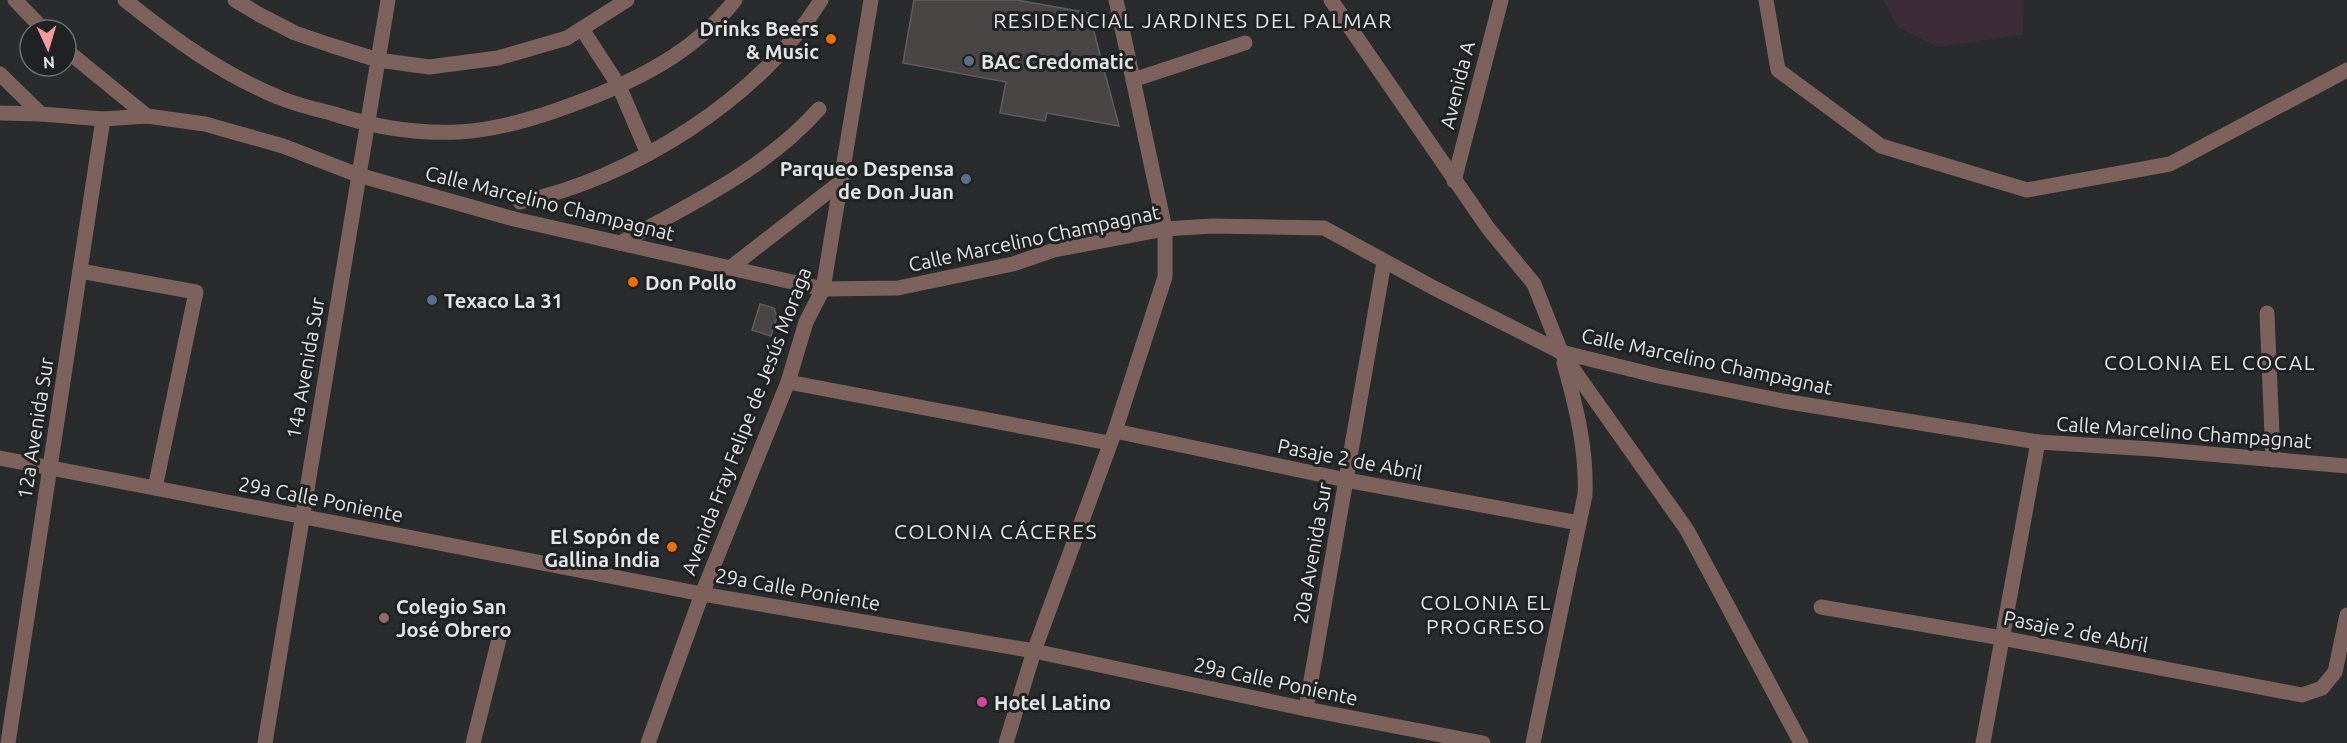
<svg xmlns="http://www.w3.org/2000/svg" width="2347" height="743" viewBox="0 0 2347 743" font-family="Ubuntu,sans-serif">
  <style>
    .education { fill: #3c2c38 }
    .building { fill: #484544; stroke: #615d5d; stroke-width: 1.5 }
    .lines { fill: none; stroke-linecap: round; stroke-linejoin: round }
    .minor { stroke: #7d615d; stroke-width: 15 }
    .food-dot { fill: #e8710a; stroke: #202123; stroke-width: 2 }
    .service-dot { fill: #5c6f8a; stroke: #202123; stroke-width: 2 }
    .education-dot { fill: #8d6e63; stroke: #202123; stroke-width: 2 }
    .hotel-dot { fill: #d1479c; stroke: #202123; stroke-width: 2 }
    .labels { text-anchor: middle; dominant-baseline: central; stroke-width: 6; stroke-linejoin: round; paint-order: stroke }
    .poi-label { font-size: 20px; font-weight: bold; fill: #e3e4e6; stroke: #202123; text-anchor: start }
    .street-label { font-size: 20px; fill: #e3e4e6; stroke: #202123 }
    .neighbourhood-label { font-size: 21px; letter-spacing: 1.5px; fill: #e3e4e6; stroke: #202123 }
  </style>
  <rect width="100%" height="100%" fill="#292b2d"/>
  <polygon class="education" points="1883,0 2024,0 2023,35 1938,47 1898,27"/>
  <g class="building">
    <polygon points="914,0 1017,0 1089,13 1119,126 1047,113 1045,121 1000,113 1006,82 903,63"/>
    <polygon points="760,304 774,308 777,317 771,336 752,330"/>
  </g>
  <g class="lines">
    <g class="minor">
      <polyline points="15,0 44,30"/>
      <path d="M125,0C172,38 222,74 278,97C296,105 316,109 334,114C374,127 417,134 459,132C506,129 552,113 595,96C649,74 699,47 735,0"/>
      <polyline points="235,0 260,15 295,33 330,45 378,60 429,67 498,58 567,38 627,0"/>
      <polyline points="1331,0 1488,228 1534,284 1561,352 1687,530 1801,743"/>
      <polyline points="1766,0 1778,70 1881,146 2027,190 2170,164 2347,70"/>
      <polyline points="582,29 619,86 648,154"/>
      <polyline points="66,50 147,116"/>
      <polyline points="0,74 41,114"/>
      <polyline points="1133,80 1245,43"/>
      <polyline points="0,113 41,114 103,119 147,116 205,124 283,146 358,175 514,219 823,289 898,288 1013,264 1054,250 1165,229 1212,226 1324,228 1434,288 1561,352 1658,376 1783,401 2038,442 2152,449 2347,466"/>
      <polyline points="1454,181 1501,0"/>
      <path d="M520,202C631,179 761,98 821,0"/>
      <path d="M620,243C689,205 766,169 819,109"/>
      <polyline points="730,268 842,181"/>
      <polyline points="80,271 196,292 155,488"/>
      <polyline points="2267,313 2273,460"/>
      <polyline points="788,382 1109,443"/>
      <polyline points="1115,431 1346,480 1579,523"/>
      <polyline points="0,458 702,594 1034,651 1306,709 1483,743"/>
      <polyline points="1821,607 2002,638 2302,695 2322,688 2335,672 2347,615"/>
      <polyline points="1306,709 1384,262"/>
      <polyline points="8,743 103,119"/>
      <polyline points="265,743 388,0"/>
      <polyline points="473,743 501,631"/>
      <polyline points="648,743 702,594 788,382 806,322 823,289 871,0"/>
      <polyline points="1006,743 1034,651 1115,431 1165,277 1165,229 1116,0"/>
      <path d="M1533,743L1585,495C1587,450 1576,406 1564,363"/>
      <polyline points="1983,743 2038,442"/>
    </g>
  </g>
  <g class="food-dot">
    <circle cx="831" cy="39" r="6"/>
    <circle cx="633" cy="282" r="6"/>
    <circle cx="672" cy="547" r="6"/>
  </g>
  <g class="service-dot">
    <circle cx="969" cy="61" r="6"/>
    <circle cx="966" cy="179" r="6"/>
    <circle cx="432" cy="300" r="6"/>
  </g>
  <circle class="education-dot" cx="384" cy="618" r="6"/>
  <circle class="hotel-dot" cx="982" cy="702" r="6"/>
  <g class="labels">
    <g class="poi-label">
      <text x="819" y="28" text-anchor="end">Drinks Beers<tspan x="819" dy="23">&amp; Music</tspan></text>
      <text x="981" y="61">BAC Credomatic</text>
      <text x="954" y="168" text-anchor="end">Parqueo Despensa<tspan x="954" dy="23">de Don Juan</tspan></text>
      <text x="645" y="282">Don Pollo</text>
      <text x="444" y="300">Texaco La 31</text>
      <text x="660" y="536" text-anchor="end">El Sopón de<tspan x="660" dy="23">Gallina India</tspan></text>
      <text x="396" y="606">Colegio San<tspan x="396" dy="23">José Obrero</tspan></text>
      <text x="994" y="702">Hotel Latino</text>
    </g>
    <g class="street-label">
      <text transform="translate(1457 85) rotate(-76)">Avenida A</text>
      <text transform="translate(550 203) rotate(14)">Calle Marcelino Champagnat</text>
      <text transform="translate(1034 238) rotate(-12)">Calle Marcelino Champagnat</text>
      <text transform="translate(1707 361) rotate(12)">Calle Marcelino Champagnat</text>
      <text transform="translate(305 368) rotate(-80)">14a Avenida Sur</text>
      <text transform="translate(746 421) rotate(-69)">Avenida Fray Felipe de Jesús Moraga</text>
      <text transform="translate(35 428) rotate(-81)">12a Avenida Sur</text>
      <text transform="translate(2184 432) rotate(4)">Calle Marcelino Champagnat</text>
      <text transform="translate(1350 459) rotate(11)">Pasaje 2 de Abril</text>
      <text transform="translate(321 499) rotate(11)">29a Calle Poniente</text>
      <text transform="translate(1312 553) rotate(-80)">20a Avenida Sur</text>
      <text transform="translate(798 589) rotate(10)">29a Calle Poniente</text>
      <text transform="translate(2076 631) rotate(11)">Pasaje 2 de Abril</text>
      <text transform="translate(1276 681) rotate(12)">29a Calle Poniente</text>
    </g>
    <g class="neighbourhood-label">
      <text x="1193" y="20">RESIDENCIAL JARDINES DEL PALMAR</text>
      <text x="2210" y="362">COLONIA EL COCAL</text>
      <text x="996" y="531">COLONIA CÁCERES</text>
      <text x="1486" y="602">COLONIA EL<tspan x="1486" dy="24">PROGRESO</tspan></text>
    </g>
  </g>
  <g transform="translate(48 48) rotate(176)"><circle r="28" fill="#202123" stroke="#6e6f71" stroke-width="1.5"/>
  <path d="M0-4.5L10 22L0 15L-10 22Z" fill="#f49b9f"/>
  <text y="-9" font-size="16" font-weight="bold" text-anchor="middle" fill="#e3e4e6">N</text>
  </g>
</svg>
